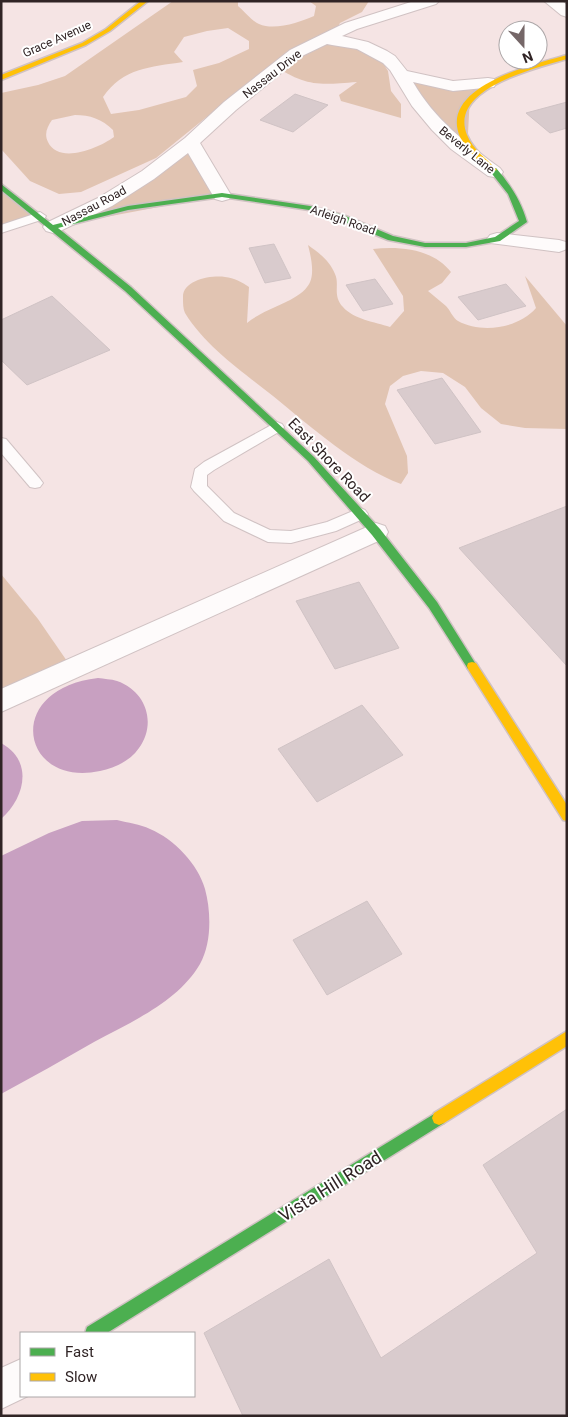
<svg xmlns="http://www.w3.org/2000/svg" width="568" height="1417" viewBox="0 0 568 1417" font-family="Roboto,sans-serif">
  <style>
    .green { fill: #e1c4b2; fill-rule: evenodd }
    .water { fill: #c8a0c1 }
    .building { fill: #d9cbcd; stroke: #d0c3c5 }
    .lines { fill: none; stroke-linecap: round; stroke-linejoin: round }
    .lane-casing { stroke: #d0c2c3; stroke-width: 2 }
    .street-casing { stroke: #d0c2c3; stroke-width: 2 }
    .fast-casing { stroke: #d0c2c3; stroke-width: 3 }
    .slow-casing { stroke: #d0c2c3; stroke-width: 3 }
    .lane { fill: #fefbfb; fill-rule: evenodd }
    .street { fill: #fefbfb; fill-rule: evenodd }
    .fast { fill: #4caf50; fill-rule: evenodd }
    .slow { fill: #ffc107; fill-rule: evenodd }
    .labels { text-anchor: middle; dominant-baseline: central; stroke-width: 4; stroke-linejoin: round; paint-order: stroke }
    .far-street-label { font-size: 12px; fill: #302425; stroke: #fff }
    .street-label { font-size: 15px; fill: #302425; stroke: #fff }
    .near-street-label { font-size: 18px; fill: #302425; stroke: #fff }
  </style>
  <rect width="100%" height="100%" fill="#f5e4e4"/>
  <g class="green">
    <path d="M173,1H238V6C244,11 252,21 259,24C275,31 300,22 314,16L316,6L309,1H369L362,12L340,23L328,42L378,55L388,71L391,91L401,104V118L341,101L339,95L357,82C318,85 306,87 272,64L156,158L81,192L59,194L30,181L1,149V93L38,85L65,76ZM228,28L249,41V49L219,63L193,70L197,86L186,97L139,110L111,114L103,97C123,68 150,67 183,62L174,52L184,37L207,31ZM75,115C90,115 102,119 113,130L114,137C99,148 59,165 48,142C44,134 47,127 52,120Z"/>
    <polygon points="400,74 416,79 488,83 470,96 467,152"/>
    <polygon points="191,142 222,195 53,227"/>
    <polygon points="1,186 40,216 1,232"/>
    <path d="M308,245C319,253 330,261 335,274C340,285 332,295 343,307C353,319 375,322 390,327L404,311L403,296L373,249C400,246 433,249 451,272L442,283L428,291C434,296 440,301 446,306C450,310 453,318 458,321C482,334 519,328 536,308L525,276L567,326V429L525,428L501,424L481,408L465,387L443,373L421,371L403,376L390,386L385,404L407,456L408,473L401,484C357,468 310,426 273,396C243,372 206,347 185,313C183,309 183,303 183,298C182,280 211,275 225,277C234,278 242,282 249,287L247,323C263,309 296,302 307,287C316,277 311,257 308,245Z"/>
    <polygon points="1,574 38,619 69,664 1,694"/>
  </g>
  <g class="water">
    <path d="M98,678C104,679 111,679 117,681C146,691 157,723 139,748C130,761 115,768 100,771C21,788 2,689 98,678Z"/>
    <path d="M1,743C34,761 25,798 1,819Z"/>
    <path d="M117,820C128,823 140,824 150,829C174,839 198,864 205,889C211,911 212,943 200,964C178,1002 131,1022 94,1042C63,1060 32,1077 1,1094V856L49,833L82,821Z"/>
  </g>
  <g class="building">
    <polygon points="295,94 328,105 293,132 260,120"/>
    <polygon points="567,102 567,128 550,133 526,113"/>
    <polygon points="274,244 291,278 265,283 249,248"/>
    <polygon points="375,279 393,304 363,311 346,285"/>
    <polygon points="506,284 526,306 478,320 458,297"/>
    <polygon points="52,296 110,350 27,385 1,360 1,320"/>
    <polygon points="442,378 481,432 435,444 397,390"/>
    <polygon points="567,506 567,666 459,548"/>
    <polygon points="359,582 399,648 335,669 296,601"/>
    <polygon points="362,705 403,755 317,802 278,749"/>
    <polygon points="367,901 402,954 327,995 293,940"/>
    <polygon points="567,1109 567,1416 243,1416 204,1333 329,1259 381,1358 537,1253 483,1165"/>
  </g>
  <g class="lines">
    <g class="lane-casing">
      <g id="lane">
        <polygon points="40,212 46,216 44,219 1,233 1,225"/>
        <polygon points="277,422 282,424 284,427 282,430 214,470 207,475 207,486 234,513 270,530 291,531 327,522 360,508 365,510 368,514 365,518 336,531 291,543 268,542 224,521 194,491 191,487 195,469 204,462"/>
        <polygon points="1,438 6,439 40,479 43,483 40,487 35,488 30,487 1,453"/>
      </g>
    </g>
    <g class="street-casing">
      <g id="street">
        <path d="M414,1H439L436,4L357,29L342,36L368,42L387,51L395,56L407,71L453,81L488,78L494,79L496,83L494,87L453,91L413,82C434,119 467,144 500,168L503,172L500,176L494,177L488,176L451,149L432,130L412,106L390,70L383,63L357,49L332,45L327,44L302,56L236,110L200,143L231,195L229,199L222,201L215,199L188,153L154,179L112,206L60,231L53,233L46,231L43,227L46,223L98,198L142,171L185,138L224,102L290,50L345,23Z"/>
        <polygon points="544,1 562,1 567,5 567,17 561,15"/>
        <polygon points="497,233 559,240 566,242 567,249 559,252 490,243 487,239 490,235"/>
        <polygon points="376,523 385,526 388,532 385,538 1,712 1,689"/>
        <polygon points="21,1359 21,1396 28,1396 1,1409 1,1368"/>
      </g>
    </g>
    <g class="fast-casing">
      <g id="fast">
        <path d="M490,168H496C510,184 521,201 527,222L500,241L466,247H425L388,240L337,219L309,210L222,197L128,210L58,228L131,287L314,457L380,529L437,602L477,666L476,669H468L429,608L372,535L308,461L125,291L1,190V184L53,225L128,206L222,193L310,206L343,215L393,236L425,243H466L495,237L519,221L508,194L489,170Z"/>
        <polygon points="439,1111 444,1113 446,1118 444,1123 107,1333 85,1333 87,1327"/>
      </g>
    </g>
    <g class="slow-casing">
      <g id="slow">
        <polygon points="141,1 148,1 110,31 86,45 1,80 1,75 82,43 106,29"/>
        <path d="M567,55V59C537,68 448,88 467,135C473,150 486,158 497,170L490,172C479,161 467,151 460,137C438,86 535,64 567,55Z"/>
        <polygon points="472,662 476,663 567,805 567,821 563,820 468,669 467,666 468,663"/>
        <polygon points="567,1031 567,1046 444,1123 439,1125 434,1123 432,1118 434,1113"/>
      </g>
    </g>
    <use href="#lane" class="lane"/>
    <use href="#street" class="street"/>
    <use href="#fast" class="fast"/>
    <use href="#slow" class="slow"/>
  </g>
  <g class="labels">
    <g class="far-street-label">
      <text transform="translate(57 39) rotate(-24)">Grace Avenue</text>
      <text transform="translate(272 74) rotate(-38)">Nassau Drive</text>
      <text transform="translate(467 150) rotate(39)">Beverly Lane</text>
      <text transform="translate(94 206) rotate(-28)">Nassau Road</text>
      <text transform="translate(343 220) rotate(19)">Arleigh Road</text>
    </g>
    <g class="street-label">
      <text transform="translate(329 460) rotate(46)">East Shore Road</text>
    </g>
    <g class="near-street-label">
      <text transform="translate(330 1186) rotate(-32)">Vista Hill Road</text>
    </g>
  </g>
  <rect width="568" height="1417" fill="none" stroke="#302425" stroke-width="5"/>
  <rect x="20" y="1332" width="175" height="65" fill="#ffffff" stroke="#aca7a8"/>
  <rect x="30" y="1348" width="25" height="8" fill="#4caf50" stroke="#aca7a8"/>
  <text x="65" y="1357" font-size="15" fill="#302425">Fast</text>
  <rect x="30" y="1373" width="25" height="8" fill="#ffc107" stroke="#aca7a8"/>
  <text x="65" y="1382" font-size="15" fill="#302425">Slow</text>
  <g transform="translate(523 45) rotate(159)"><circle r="24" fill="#ffffff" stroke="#aca7a8"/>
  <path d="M0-4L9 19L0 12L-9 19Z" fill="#756768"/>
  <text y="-8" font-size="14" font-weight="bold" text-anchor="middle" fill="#302425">N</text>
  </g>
</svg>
